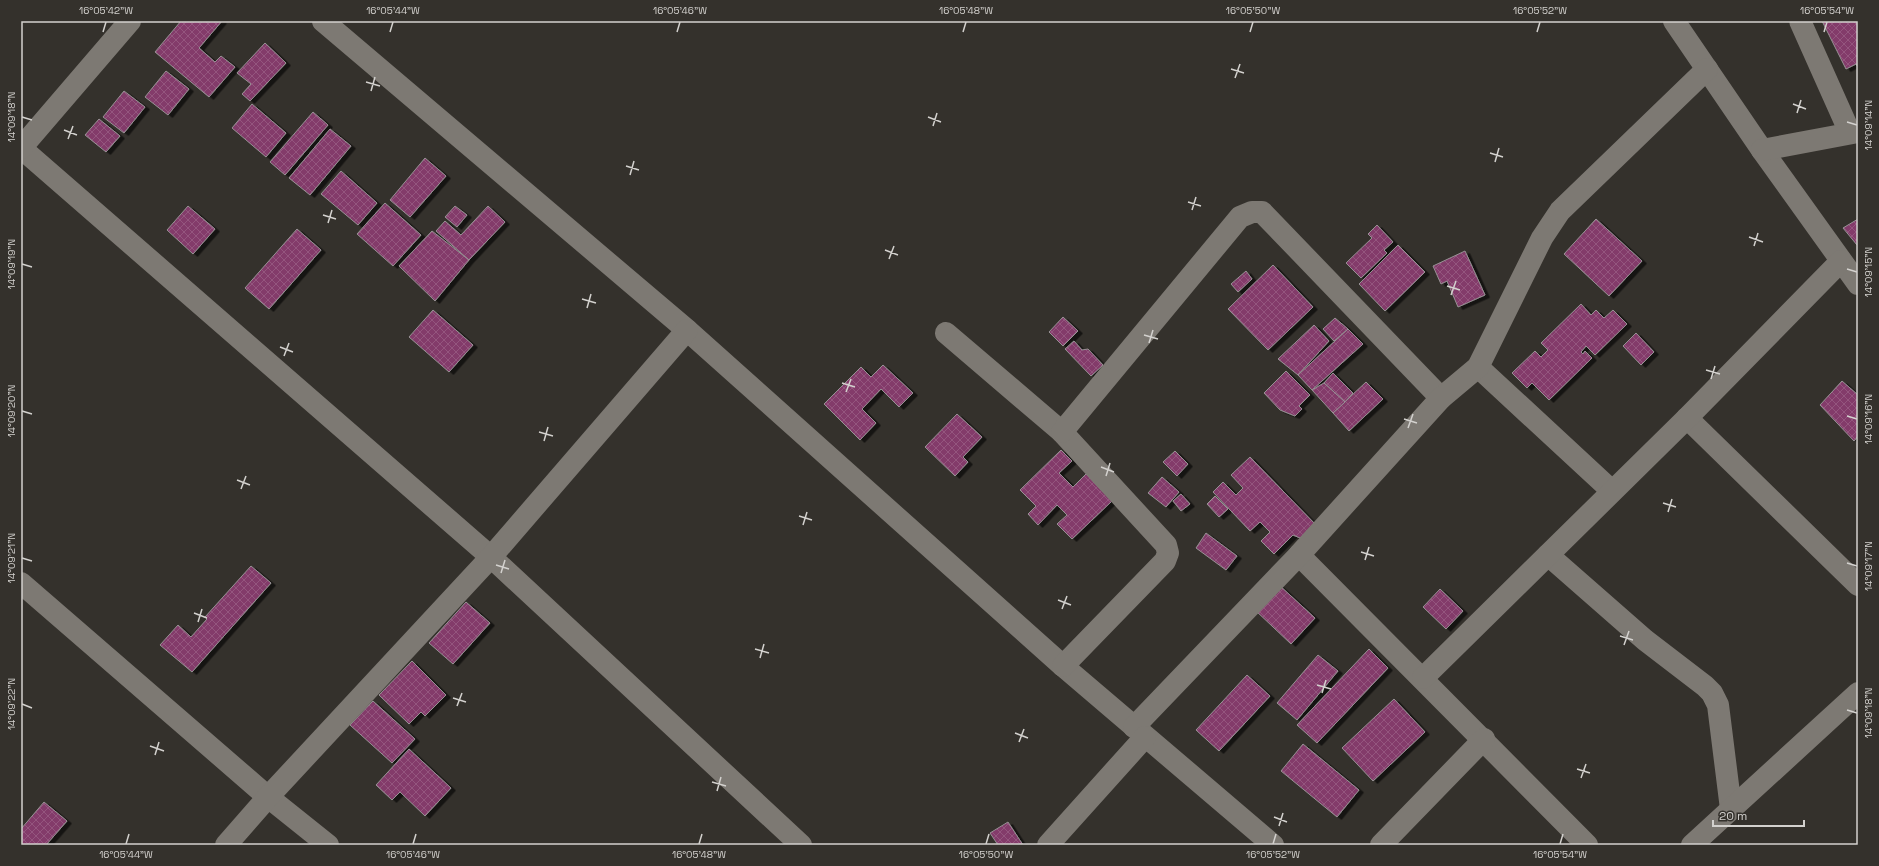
<svg xmlns="http://www.w3.org/2000/svg" width="1879" height="866" viewBox="0 0 1879 866" font-family="'Space Grotesk',sans-serif">
  <style>
    .building { fill: url(#building-cross-hatch); stroke: #979194; filter: url(#shadow) }
    .lines { fill: none; stroke-linecap: round; stroke-linejoin: round }
    .minor { stroke: #7d7973; stroke-width: 22 }
    .ticks { fill: none; stroke: #d3d1ce; stroke-width: 1.5 }
    .neatline { fill: none; stroke: #d3d1ce; stroke-width: 1.5 }
    .ticks-label { font-size: 10px; text-anchor: middle; fill: #d3d1ce }
  </style>
  <defs>
    <pattern id="building-cross-hatch" width="8" height="8" patternUnits="userSpaceOnUse"><rect width="8" height="8" fill="#833a6a"/><path d="M0 0l8 8M0 8l8-8" fill="none" stroke="#94557e"/></pattern>
    <filter id="shadow"><feDropShadow dx="4.5" dy="2.5" stdDeviation="0" flood-color="#0009"/></filter>
  </defs>
  <rect width="100%" height="100%" fill="#34312c"/>
  <g class="building">
    <polygon points="181,21 222,21 199,48 215,62 221,56 235,67 209,97 155,52"/>
    <polygon points="1822,21 1858,21 1858,67 1856,64 1846,69"/>
    <polygon points="265,43 286,63 250,101 242,94 251,84 237,73"/>
    <polygon points="166,71 189,89 168,115 145,97"/>
    <polygon points="124,91 145,107 124,133 103,117"/>
    <polygon points="252,104 286,133 266,157 232,128"/>
    <polygon points="313,112 328,125 285,175 270,162"/>
    <polygon points="99,119 120,136 106,152 85,135"/>
    <polygon points="330,129 351,146 310,195 289,178"/>
    <polygon points="425,158 446,176 410,217 390,200"/>
    <polygon points="341,171 377,203 358,225 321,194"/>
    <polygon points="385,203 421,235 393,266 357,234"/>
    <polygon points="188,206 215,229 193,254 167,230"/>
    <polygon points="455,206 467,215 457,227 445,217"/>
    <polygon points="488,206 505,222 469,260 436,231 445,221 461,235"/>
    <polygon points="1596,219 1642,261 1609,296 1564,254"/>
    <polygon points="1858,219 1858,245 1857,245 1843,228"/>
    <polygon points="1377,225 1393,242 1384,250 1387,253 1361,278 1346,263 1372,238 1368,234"/>
    <polygon points="297,229 321,250 269,309 245,288"/>
    <polygon points="432,231 469,260 435,301 399,266"/>
    <polygon points="1398,245 1425,272 1385,311 1359,284"/>
    <polygon points="1465,251 1485,295 1458,307 1447,281 1441,284 1433,266"/>
    <polygon points="1273,265 1313,307 1268,350 1228,309"/>
    <polygon points="1246,271 1252,279 1238,292 1231,284"/>
    <polygon points="1581,304 1591,315 1596,310 1604,318 1613,310 1627,324 1595,355 1586,346 1581,352 1583,354 1585,351 1592,358 1549,400 1532,383 1527,388 1512,373 1535,351 1541,357 1548,350 1541,343"/>
    <polygon points="433,310 473,345 449,372 409,337"/>
    <polygon points="1063,317 1078,331 1063,346 1049,332"/>
    <polygon points="1335,318 1348,329 1334,341 1323,329"/>
    <polygon points="1314,325 1329,341 1298,375 1278,359"/>
    <polygon points="1348,329 1363,344 1312,390 1298,375"/>
    <polygon points="1636,333 1654,352 1641,365 1623,346"/>
    <polygon points="1074,341 1082,350 1088,349 1103,365 1091,376 1065,349"/>
    <polygon points="883,365 913,393 899,407 881,389 862,409 876,423 860,440 824,404 861,367 871,377"/>
    <polygon points="1286,371 1310,395 1299,406 1302,409 1295,416 1280,410 1264,393"/>
    <polygon points="1333,373 1353,393 1345,402 1324,383"/>
    <polygon points="1842,381 1858,395 1858,436 1854,441 1820,405"/>
    <polygon points="1366,382 1383,399 1349,431 1333,413"/>
    <polygon points="1324,383 1345,402 1333,413 1312,390"/>
    <polygon points="957,414 982,437 963,457 968,462 955,476 925,447"/>
    <polygon points="1061,450 1072,461 1059,473 1073,487 1086,474 1112,501 1072,539 1057,524 1067,515 1057,505 1038,525 1028,514 1036,506 1020,490"/>
    <polygon points="1175,451 1188,464 1177,476 1163,462"/>
    <polygon points="1250,457 1315,524 1300,538 1293,535 1274,554 1261,541 1270,532 1260,522 1250,531 1213,492 1223,482 1236,495 1243,488 1231,475"/>
    <polygon points="1162,477 1179,492 1166,507 1148,493"/>
    <polygon points="1181,494 1190,504 1181,511 1173,501"/>
    <polygon points="1215,496 1228,509 1219,517 1207,504"/>
    <polygon points="1206,533 1237,556 1226,570 1196,548"/>
    <polygon points="251,566 271,583 192,672 160,645 178,625 191,637 207,619 205,617"/>
    <polygon points="1279,585 1315,618 1291,644 1255,610"/>
    <polygon points="1440,589 1463,611 1446,629 1423,607"/>
    <polygon points="466,602 490,623 453,664 429,643"/>
    <polygon points="1369,649 1388,668 1317,743 1297,725"/>
    <polygon points="1318,655 1338,671 1297,720 1277,703"/>
    <polygon points="412,661 446,695 425,716 421,712 409,724 379,695"/>
    <polygon points="1247,675 1270,696 1219,751 1196,730"/>
    <polygon points="1394,699 1425,732 1373,781 1342,748"/>
    <polygon points="373,701 415,739 392,763 350,725"/>
    <polygon points="1303,744 1359,790 1337,817 1281,771"/>
    <polygon points="409,749 451,788 425,816 400,792 392,800 376,785"/>
    <polygon points="44,802 67,821 46,845 21,845 21,829"/>
    <polygon points="1008,822 1023,845 998,845 990,833"/>
  </g>
  <g class="lines">
    <g class="minor">
      <polyline points="323,21 687,330 1063,666 1273,845"/>
      <polyline points="1674,21 1762,150 1858,284"/>
      <polyline points="1800,21 1850,133"/>
      <polyline points="21,148 491,557 801,845"/>
      <polyline points="21,148 130,21"/>
      <polyline points="1762,150 1858,132"/>
      <polyline points="946,333 1062,432 1166,545 1168,553 1165,561 1063,666"/>
      <polyline points="1478,367 1612,491"/>
      <polyline points="1687,418 1858,585"/>
      <polyline points="1062,432 1240,217 1252,212 1262,212 1441,398"/>
      <polyline points="1299,555 1587,845"/>
      <polyline points="1548,555 1645,640 1705,686 1712,693 1718,705 1731,809"/>
      <polyline points="21,583 268,797 328,845"/>
      <polyline points="1423,678 1687,418 1841,261"/>
      <polyline points="1134,727 1299,555 1441,398 1478,367 1542,238 1560,211 1707,69"/>
      <polyline points="226,845 268,797 491,557 687,330"/>
      <polyline points="1048,845 1145,737"/>
      <polyline points="1381,845 1484,739"/>
      <polyline points="1692,845 1858,693"/>
    </g>
  </g>
  <path class="ticks" d="M103,32L106,22M390,32L393,22M677,32L680,22M963,32L966,22M1250,32L1253,22M1537,32L1540,22M1824,32L1827,22M1231,69L1244,73M1235,78L1240,64M366,82L380,86M371,91L375,77M1793,104L1806,109M1797,113L1801,100M22,117L32,120M928,117L941,122M1847,122L1857,125M933,126L937,113M64,130L77,135M68,139L73,126M1490,153L1503,157M1495,162L1499,148M626,166L639,170M630,175L634,161M1188,202L1201,206M1192,210L1196,197M323,215L336,219M328,223L332,210M1749,237L1763,242M1754,246L1758,233M885,250L898,255M889,259L894,246M22,264L32,267M1847,269L1857,272M1447,286L1460,290M1451,295L1456,281M582,299L596,303M587,308L591,294M1144,335L1158,339M1149,343L1153,330M280,347L293,352M284,356L289,343M1706,370L1720,374M1711,379L1715,366M842,383L855,387M846,392L851,379M22,411L32,414M1847,416L1857,419M1404,419L1417,423M1408,428L1413,414M539,432L553,436M544,441L548,427M1101,467L1114,472M1106,476L1110,463M237,480L250,485M241,489L246,476M1663,503L1676,507M1668,512L1672,499M799,516L812,520M803,525L807,512M1361,552L1374,556M22,558L32,561M1365,560L1369,547M1847,563L1857,566M496,565L509,569M501,573L505,560M1058,600L1071,605M1062,609L1067,596M194,613L207,618M198,622L202,609M1620,636L1633,640M1624,645L1629,631M755,649L769,653M760,658L764,644M1317,685L1331,689M1322,693L1326,680M453,698L466,702M22,704L32,708M457,706L462,693M1847,710L1857,713M1015,733L1028,738M1019,742L1024,729M150,746L164,751M155,755L159,742M1577,769L1590,773M1581,778L1586,764M712,782L726,786M717,791L721,777M1274,817L1287,822M1279,826L1283,813M126,844L129,834M413,844L416,834M699,844L702,834M986,844L989,834M1273,844L1276,834M1560,844L1563,834"/>
  <rect width="1879" height="866" fill="none" stroke="#34312c" stroke-width="44"/>
  <path d="M1713 820v6h91v-6" fill="none" stroke="#d3d1ce" stroke-width="2"/>
  <text x="1719" y="820" font-size="12" fill="#d3d1ce" stroke="#34312c" stroke-width="3" paint-order="stroke">20 m</text>
  <rect x="22" y="22" width="1835" height="822" class="neatline"/>
  <g class="ticks-label">
    <text x="106" y="14">16°05'42"W</text>
    <text x="393" y="14">16°05'44"W</text>
    <text x="680" y="14">16°05'46"W</text>
    <text x="966" y="14">16°05'48"W</text>
    <text x="1253" y="14">16°05'50"W</text>
    <text x="1540" y="14">16°05'52"W</text>
    <text x="1827" y="14">16°05'54"W</text>
    <text transform="translate(11 117) rotate(-90)" y="4">14°09'18"N</text>
    <text transform="translate(1868 125) rotate(-90)" y="4">14°09'14"N</text>
    <text transform="translate(11 264) rotate(-90)" y="4">14°09'19"N</text>
    <text transform="translate(1868 272) rotate(-90)" y="4">14°09'15"N</text>
    <text transform="translate(11 411) rotate(-90)" y="4">14°09'20"N</text>
    <text transform="translate(1868 419) rotate(-90)" y="4">14°09'16"N</text>
    <text transform="translate(11 558) rotate(-90)" y="4">14°09'21"N</text>
    <text transform="translate(1868 566) rotate(-90)" y="4">14°09'17"N</text>
    <text transform="translate(11 704) rotate(-90)" y="4">14°09'22"N</text>
    <text transform="translate(1868 713) rotate(-90)" y="4">14°09'18"N</text>
    <text x="126" y="858">16°05'44"W</text>
    <text x="413" y="858">16°05'46"W</text>
    <text x="699" y="858">16°05'48"W</text>
    <text x="986" y="858">16°05'50"W</text>
    <text x="1273" y="858">16°05'52"W</text>
    <text x="1560" y="858">16°05'54"W</text>
  </g>
</svg>
